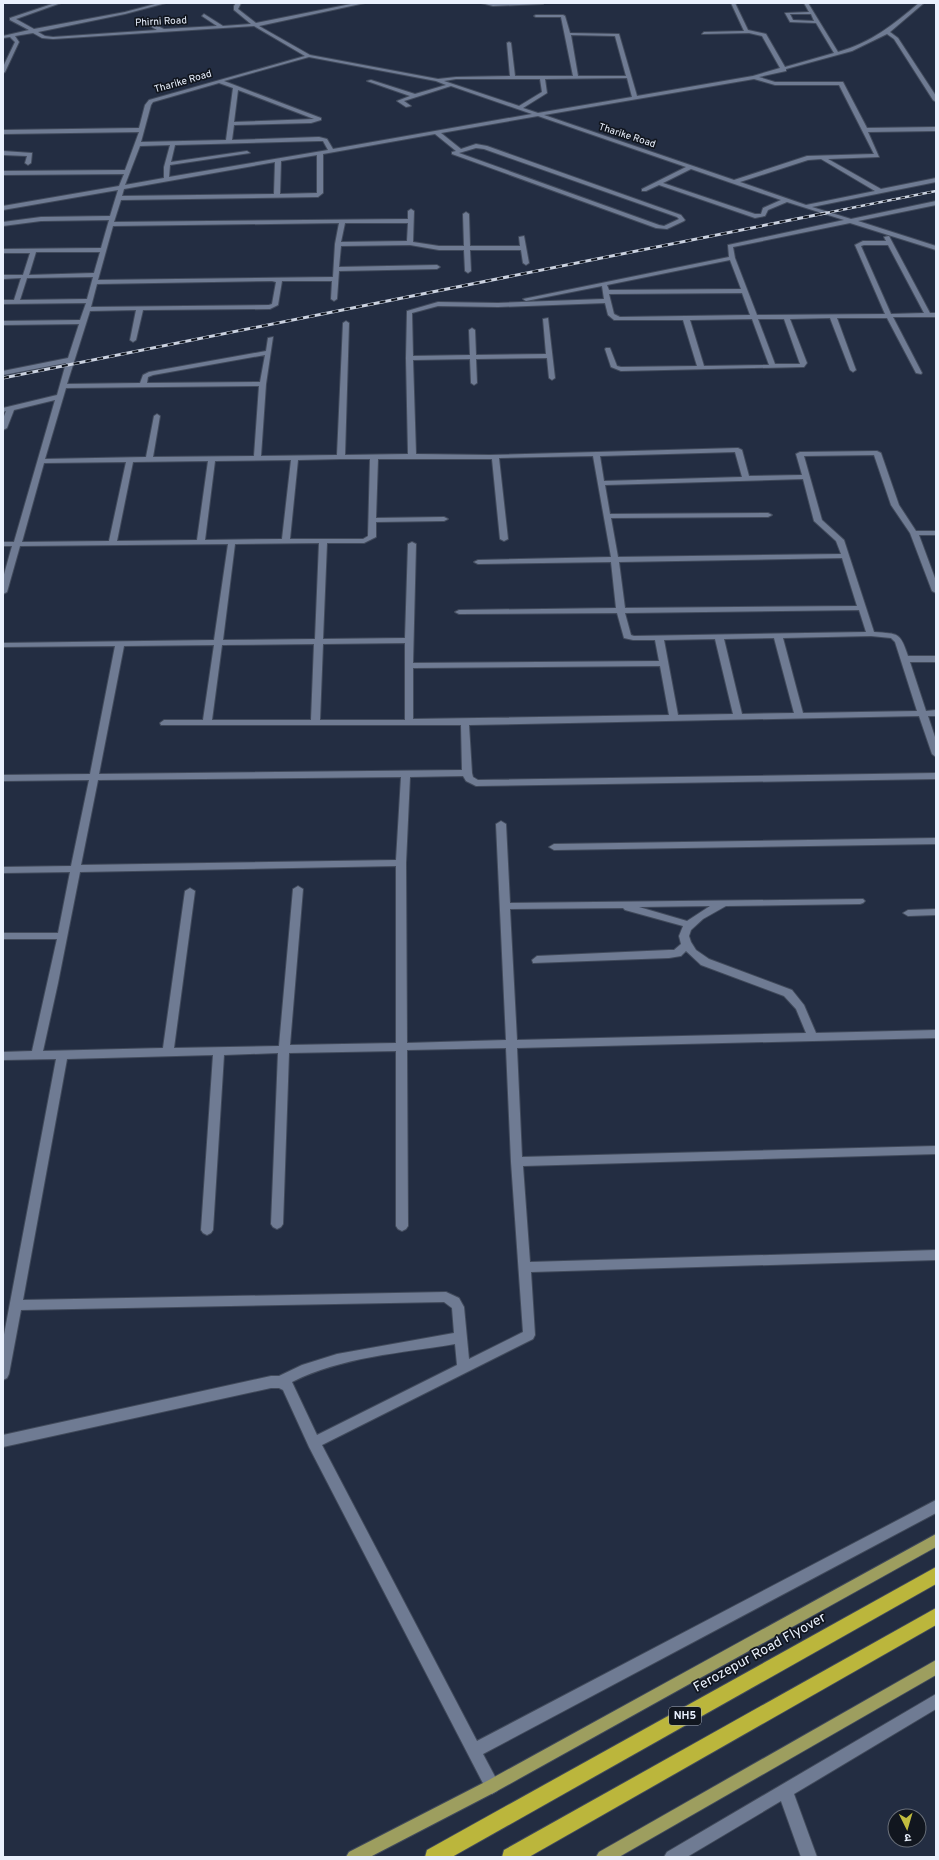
<svg xmlns="http://www.w3.org/2000/svg" width="939" height="1860" viewBox="0 0 939 1860" font-family="Overpass,'Noto Sans Devanagari',sans-serif">
  <style>
    .lines { fill: none; stroke-linecap: round; stroke-linejoin: round }
    .minor-casing { stroke: #414a5b; stroke-width: 2 }
    .major-casing { stroke: #414a5b; stroke-width: 2 }
    .highway-casing { stroke: #414a5b; stroke-width: 2 }
    .minor { fill: #6f7b93; fill-rule: evenodd }
    .major { fill: #9d9e5f; fill-rule: evenodd }
    .highway { fill: #bbb63c; fill-rule: evenodd }
    .rail-far1-casing { stroke: #cbd2e0; stroke-width: 2.5 }
    .rail-casing { stroke: #cbd2e0; stroke-width: 3 }
    .rail-far1 { stroke: #11161f; stroke-width: 1.5; stroke-dasharray: 4.5; stroke-linecap: butt }
    .rail { stroke: #11161f; stroke-width: 2; stroke-dasharray: 6; stroke-linecap: butt }
    .labels { text-anchor: middle; dominant-baseline: central; stroke-width: 3.5; stroke-linejoin: round; paint-order: stroke }
    .far-street-label { font-size: 10px; fill: #eaf1fe; stroke: #11161f }
    .shield { fill: #11161f; stroke: #a9afbb; stroke-width: 1 }
    .shield-label { font-size: 11px; font-weight: bold; fill: #eaf1fe }
    .near-street-label { font-size: 14px; fill: #eaf1fe; stroke: #11161f }
  </style>
  <rect width="100%" height="100%" fill="#232d42"/>
  <g class="lines">
    <g class="minor-casing">
      <g id="minor">
        <path d="M55,3H61L16,19L34,29L125,12L159,3H166L125,14L38,32L45,36L53,37L157,30L141,21L143,19L164,29L217,26L202,16L204,14L223,26L251,24L234,10V6L236,3H241L238,9L256,23L356,3H365L259,26L310,55L438,79L456,77L510,76L507,43L509,42L511,43L515,76H573L561,17H536L534,16L536,15H563L565,16L570,33L619,34L637,96L753,76L780,68L762,36L749,33L702,34L704,32L744,31L731,3H735L748,30L766,34L785,67L834,53L816,23L790,22L785,13L809,12L804,3H808L838,52C872,42 893,25 919,3H924L890,32L898,38L936,96V102L933,100L894,39L887,34L852,51L786,69V71L759,77L775,82H843L867,128L936,127V131L868,132L879,157L828,159L881,189L936,178V182L812,207L851,219L936,201V205L858,221L936,246V250L850,223L733,247L735,258L757,315L885,314L855,245L863,241H886L884,237L889,236L930,313H936V317H893L922,373L921,374L916,373L887,318H837L856,370L853,372L850,370L830,318L790,319L807,363L804,367L621,371L611,367L605,349L606,348H610L617,366L621,367L697,366L683,320H614L608,315L605,303L498,307L438,306L412,313L413,356L470,355L469,330L472,328L475,330L476,355L546,354L543,319L548,318L555,378L552,380L549,378L547,358L476,359L477,383L474,385L471,383L470,359L413,360L416,454L490,455L738,448L742,450L749,476L802,475L796,454L800,452L877,451L881,453L899,505L916,531H936V535H919L936,581V593L932,591L910,533L891,505L874,455L804,456L822,520L844,540L874,632C899,634 900,632 908,656H936V662H910L926,711L936,710V716H928L936,740V757L932,754L919,716L469,725L472,773L473,777L478,780L936,773V779L476,786L466,781L463,776L410,777L406,863L407,1043L506,1040L496,824L501,821L506,824L510,903L863,899L865,901L863,903L860,904L726,906L703,919L691,930L689,936L691,942L696,950L709,959L792,990L804,1005L816,1033L936,1030V1038L517,1048L522,1157L936,1146V1154L523,1166L530,1262L936,1250V1260L531,1272L535,1335L533,1339L322,1445L477,1741L936,1500V1513L483,1754L500,1786L497,1791L492,1794L487,1791L309,1447L283,1390L279,1388H271L3,1447V1435L271,1376H279L302,1365L337,1354L454,1333L452,1308L444,1302L21,1310L9,1374L7,1378L3,1380V1340L56,1059L3,1060V1052L32,1051L57,939H3V933H58L70,872L3,873V867L71,866L89,780L3,781V775L90,774L115,646L3,647V643L214,640L228,544L20,546L7,592L3,594V578L12,546H3V542H14L55,400L14,410L7,428L3,430V419L6,411L3,412V408L57,395L66,363L3,375V371L68,358L79,324L3,325V321L80,320L86,303L3,304V300H14L21,278L3,279V275H23L30,253H3V249L101,248L109,220L41,221L3,226V222L41,217L110,216L118,190L3,210V206L119,186L124,174L3,175V171L125,170L139,132L3,134V130L139,128L145,105L149,100L305,56L254,26L53,39L42,38L33,33L15,36L19,42L5,72L3,73V67L15,42L10,37L3,38V36L29,30L10,20V18ZM790,14H811L814,21L793,20ZM571,35L615,36L626,76H578ZM309,57L436,81L446,85L415,94L371,80L367,81L410,96L397,101L406,107L411,106L404,101L451,86L532,114L333,149L327,139L319,137L232,140L234,125L311,123L321,120V118L224,81ZM627,78L632,97L538,113L523,108L547,93L545,79ZM456,79H540L542,92L519,106L444,81ZM754,79L775,85H839L874,154L807,156L734,180L544,115ZM219,83L233,88L226,140L141,142L151,105L153,102ZM238,90L314,119L234,122ZM538,116L686,167L642,189V191H646L659,185L755,218L765,216L768,210L787,202L844,220L728,245L729,257L523,299L526,301L602,286L604,299L498,303L438,302L407,311L406,358L408,454L345,455L349,323L346,321L343,323L337,455L261,456L266,384L273,337L268,338L266,351L149,372L143,375L140,383L67,384L90,311L136,310L130,340L133,342L136,340L143,310L270,309L278,305L282,281H332L331,299L334,301L337,299L339,271L437,269L440,267L437,265L339,267L341,246L410,245L439,250H464L465,271L468,273L471,271L470,250H521L523,263L526,265L529,263L524,236L519,237L520,246H470L469,214L466,212L463,214L464,246H439L413,242L414,211L411,209L408,211V219L114,222L121,200L318,197L323,193V154L435,134L456,151L452,152V154L656,228L667,229L684,221L685,220L681,215L487,146L476,144L461,149L441,133ZM319,141H323L328,150L169,177L170,165L250,153L247,151L171,162L175,145ZM170,145L164,167V178L125,185L140,146ZM476,148L484,149L677,217L679,219L664,226L659,225L459,153ZM317,155V193L280,194L281,161ZM821,159L875,191L806,205L740,182L808,160ZM275,162L274,194L122,196L124,189ZM691,169L781,200L763,208L761,214H755L663,183ZM339,223L335,244L333,277L98,280L113,226ZM345,223H408L407,241L341,242ZM864,245H888L924,313L891,314L861,246ZM36,252H100L94,273L29,275ZM730,260L741,289L609,290L607,285ZM93,277L87,299L20,300L27,278ZM272,281L276,282L272,304L269,305L91,307L97,284ZM742,293L750,315L620,317L614,314L609,294ZM752,319L769,365L704,366L690,320ZM758,319H784L800,364H775ZM265,355L260,382L147,383L148,377L153,375ZM259,386L254,456L153,457L160,416L157,414L154,416L146,457L45,459L66,388ZM735,452L742,477L604,481L600,456ZM593,456L611,557L478,560L474,562L478,564L611,562L616,608L459,610L455,612L459,614L617,613L624,638L633,640H655L659,661L413,663L416,544L412,542L408,544L405,638L323,639L327,543H364L376,537V522L444,521L448,519L444,517L376,518L378,459H492L500,539L504,541L508,539L499,458ZM341,459H370L368,536L363,539H290L298,460ZM291,460L282,539L205,540L215,461ZM208,461L197,540L117,541L133,462ZM126,462L109,541L22,542L44,463ZM803,479L814,521L836,541L841,554L618,557L611,518L768,517L772,515L768,513L610,514L605,485ZM319,543L315,639L223,640L235,544ZM842,558L857,606L625,608L619,562ZM859,610L866,632L634,636L631,635L625,613ZM871,636L891,638L895,642L917,711L803,713L783,638ZM774,638L794,713L742,714L724,639ZM715,639L733,714L678,715L664,640ZM405,643V720H320L323,644ZM314,644L311,720H212L222,645ZM214,645L203,720H164L160,723L161,725H461L462,770L99,774L124,646ZM660,666L669,715L413,719V668ZM401,777L396,860L81,865L98,780ZM396,866V1043L290,1045L303,889L298,886L293,889L279,1046L174,1048L195,891L190,888L185,891L163,1048L43,1051L58,983L80,872ZM710,906L687,921L639,907ZM623,908L625,910L683,926L679,936L681,944L674,950H669L537,956L532,960L533,963L669,958L681,956L686,951L701,965L784,996L796,1009L806,1033L517,1040L510,909ZM506,1048L511,1162L523,1332L469,1359L464,1307L459,1298L446,1292L23,1300L67,1059L213,1055L201,1230L203,1233L207,1235L211,1233L213,1230L224,1055L278,1053L271,1224L273,1227L277,1229L281,1227L283,1224L289,1053L396,1051V1226L398,1229L402,1231L406,1229L408,1226L407,1050ZM455,1344L457,1365L317,1435L292,1382C341,1357 402,1353 455,1344Z"/>
        <polygon points="481,3 542,3 543,4 493,6"/>
        <polygon points="3,151 32,153 31,163 28,165 25,163 27,156 3,155"/>
        <polygon points="936,838 936,844 554,850 549,847 554,844"/>
        <polygon points="936,909 936,915 908,916 903,913 908,910"/>
        <polygon points="936,1694 936,1709 794,1794 817,1857 801,1857 781,1801 687,1857 664,1857 667,1852"/>
      </g>
    </g>
    <g class="major-casing">
      <g id="major">
        <polygon points="936,1534 936,1547 497,1791 370,1857 346,1857 349,1852 487,1781"/>
        <polygon points="936,1660 936,1675 619,1857 596,1857 599,1852"/>
      </g>
    </g>
    <g class="highway-casing">
      <g id="highway">
        <polygon points="936,1567 936,1584 452,1857 425,1857 427,1850"/>
        <polygon points="936,1608 936,1625 529,1857 502,1857 504,1850"/>
      </g>
    </g>
    <use href="#minor" class="minor"/>
    <use href="#major" class="major"/>
    <use href="#highway" class="highway"/>
    <g class="rail-far1-casing">
      <polyline id="rail-far1" points="821,214 936,191"/>
    </g>
    <g class="rail-casing">
      <polyline id="rail" points="3,378 826,213"/>
    </g>
    <use href="#rail-far1" class="rail-far1"/>
    <use href="#rail" class="rail"/>
  </g>
  <g class="labels">
    <g class="far-street-label">
      <text transform="translate(161 22) rotate(-3)">Phirni Road</text>
      <text transform="translate(183 82) rotate(-16)">Tharike Road</text>
      <text transform="translate(627 136) rotate(18)">Tharike Road</text>
    </g>
    <rect class="shield" x="669" y="1707" width="32" height="18" rx="3"/>
    <g class="shield-label">
      <text x="685" y="1716">NH5</text>
    </g>
    <g class="near-street-label">
      <text transform="translate(760 1653) rotate(-29)">Ferozepur Road Flyover</text>
    </g>
  </g>
  <rect width="939" height="1860" fill="none" stroke="#eaf1fe" stroke-width="8"/>
  <g transform="translate(907 1828) rotate(175)"><circle r="19" fill="#11161f" stroke="#686e78"/>
  <path d="M0-3L7 15L0 10L-7 15Z" fill="#c2bd3f"/>
  <text y="-6" font-size="11" font-weight="bold" text-anchor="middle" fill="#eaf1fe">उ</text>
  </g>
</svg>
